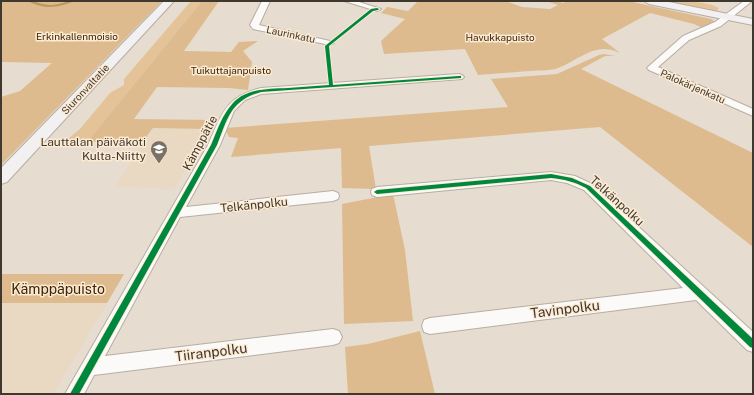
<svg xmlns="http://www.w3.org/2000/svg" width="754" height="395" viewBox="0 0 754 395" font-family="'Public Sans',sans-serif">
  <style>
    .built { fill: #e9d8c2 }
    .green { fill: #e4c398 }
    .forest { fill: #ddbb8e }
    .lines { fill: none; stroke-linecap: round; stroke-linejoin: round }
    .stream { stroke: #bd965e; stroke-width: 2 }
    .minor-casing { stroke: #b6aea4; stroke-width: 2 }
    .secondary-casing { stroke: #b6aea4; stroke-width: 2 }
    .minor { fill: #fbfaf8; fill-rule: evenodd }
    .secondary { fill: #f2f0f0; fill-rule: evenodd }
    .cycleway-casing { stroke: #fdead3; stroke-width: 2 }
    .cycleway { fill: #00873e; fill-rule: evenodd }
    .labels { text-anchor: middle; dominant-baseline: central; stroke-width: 3; stroke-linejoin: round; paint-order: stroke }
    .far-street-label { font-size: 10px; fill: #3f382f; stroke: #fdead3 }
    .far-park-label { font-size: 10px; fill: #3c2606; stroke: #fdead3 }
    .poi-label { font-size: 12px; fill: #3f382f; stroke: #fdead3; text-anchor: end }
    .street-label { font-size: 12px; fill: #3f382f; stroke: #fdead3 }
    .near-park-label { font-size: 14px; fill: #3c2606; stroke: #fdead3 }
    .near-street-label { font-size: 14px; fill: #3f382f; stroke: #fdead3 }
  </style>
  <rect width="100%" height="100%" fill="#e6dccf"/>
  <g class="built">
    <polygon points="153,128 208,129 174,189 116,186"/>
    <polygon points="1,303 107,303 53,394 1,394"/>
  </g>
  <g class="green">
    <polygon points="191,1 202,1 87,142 64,142 80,129 110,93 124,85 124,79"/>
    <path d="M655,1C672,1 706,0 719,8L715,13Z"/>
  </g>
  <g class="forest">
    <polygon points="3,1 162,1 1,165 1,97 20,91 52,63 1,62 1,2"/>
    <polygon points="202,1 219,1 184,51 231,52 239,42 258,41 243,51 252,62 248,90 229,88 157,87 134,119 213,120 208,129 153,128 143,141 87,142"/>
    <path d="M418,1H505L522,7L550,9L558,5L546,1H556L563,3L568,1H628L711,19L714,21L703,28L694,24L650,13L602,39L620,53C594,40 578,62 555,69C547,71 538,70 530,71C513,72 495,74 478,75L465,49L384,54L381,41L405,19L381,13L387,7L408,11Z"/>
    <polygon points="604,54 615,56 605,56 581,69 753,153 753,247 600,127 369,146 376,189 342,188 341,148 231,157 238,138 229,137 225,128 508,107 491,79 557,74 599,55"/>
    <polygon points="393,194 405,250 413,321 344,324 342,204"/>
    <polygon points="1,274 124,274 107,303 1,303"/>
    <polygon points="420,331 435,394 348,394 345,347 368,344"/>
  </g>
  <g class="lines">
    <path class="stream" d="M30,1C45,8 57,7 72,1"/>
    <g class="minor-casing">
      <g id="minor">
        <polygon points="262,1 270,1 259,25 330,41 334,43 330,45 253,29 250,25"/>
        <polygon points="344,1 356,1 381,9 377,11"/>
        <polygon points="744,1 752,1 721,26 689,40 658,67 753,109 753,116 649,70 647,68 649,66 683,36 715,22"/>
        <path d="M459,74L462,75L464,77L462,79L261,94L245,100L234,111L220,145L186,207L333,191L338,193L339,196L338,199L333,201L180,217L105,356L333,329L339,331L342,337L339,343L333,345L94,375L84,394H65L208,145C222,114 225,97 261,88Z"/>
        <polygon points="551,172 575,176 592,184 753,332 753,352 747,350 696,300 430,334 424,332 422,326 424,320 430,318 683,288 584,190 567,183 551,180 377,197 372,195 371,192 372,189 377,187"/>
      </g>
    </g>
    <g class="secondary-casing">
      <g id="secondary">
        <polygon points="164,1 174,1 7,182 1,184 1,168"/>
        <polygon points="644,1 664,1 753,19 753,25 649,4"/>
      </g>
    </g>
    <use href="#minor" class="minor"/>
    <use href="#secondary" class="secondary"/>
    <g class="cycleway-casing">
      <g id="cycleway">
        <path d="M377,8L379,9L378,10L373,11L329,46L333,85L459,76H461V78L261,92C230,101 228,118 217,145L79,394H70L211,145C217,131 222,115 233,103C247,88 269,89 288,88C302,87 315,86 329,85L325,46L371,9Z"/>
        <path d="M551,174L572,178L590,186L753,339V348L750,347L586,188C575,182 564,179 551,178L377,194L374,192L377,190Z"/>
      </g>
    </g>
    <use href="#cycleway" class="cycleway"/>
  </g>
  <defs>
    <g id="school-pin" transform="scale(0.9)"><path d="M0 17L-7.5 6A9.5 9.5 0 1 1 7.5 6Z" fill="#797167" stroke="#fdead3"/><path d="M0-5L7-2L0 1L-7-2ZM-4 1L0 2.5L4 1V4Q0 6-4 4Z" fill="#fff"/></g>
  </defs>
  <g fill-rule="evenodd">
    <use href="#school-pin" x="159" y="149"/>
  </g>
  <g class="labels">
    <g class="far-street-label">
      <text transform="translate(291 34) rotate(12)">Laurinkatu</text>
      <text transform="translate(693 86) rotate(24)">Palokärjenkatu</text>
      <text transform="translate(85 89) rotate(-47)">Siuronvaltatie</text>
    </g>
    <g class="far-park-label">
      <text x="77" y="36">Erkinkallenmoisio</text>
      <text x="500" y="37">Havukkapuisto</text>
      <text x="231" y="70">Tuikuttajanpuisto</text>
    </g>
    <g class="poi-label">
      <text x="146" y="142">Lauttalan päiväkoti<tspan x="146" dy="14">Kulta-Niitty</tspan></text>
    </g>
    <g class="street-label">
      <text transform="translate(200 143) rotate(-62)">Kämppätie</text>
      <text transform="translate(617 201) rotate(42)">Telkänpolku</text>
      <text transform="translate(254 205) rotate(-6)">Telkänpolku</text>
    </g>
    <g class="near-park-label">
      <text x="58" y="289">Kämppäpuisto</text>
    </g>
    <g class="near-street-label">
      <text transform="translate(565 309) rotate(-7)">Tavinpolku</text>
      <text transform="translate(211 352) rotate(-7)">Tiiranpolku</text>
    </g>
  </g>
  <rect width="754" height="395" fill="none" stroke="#3f382f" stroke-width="4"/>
</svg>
